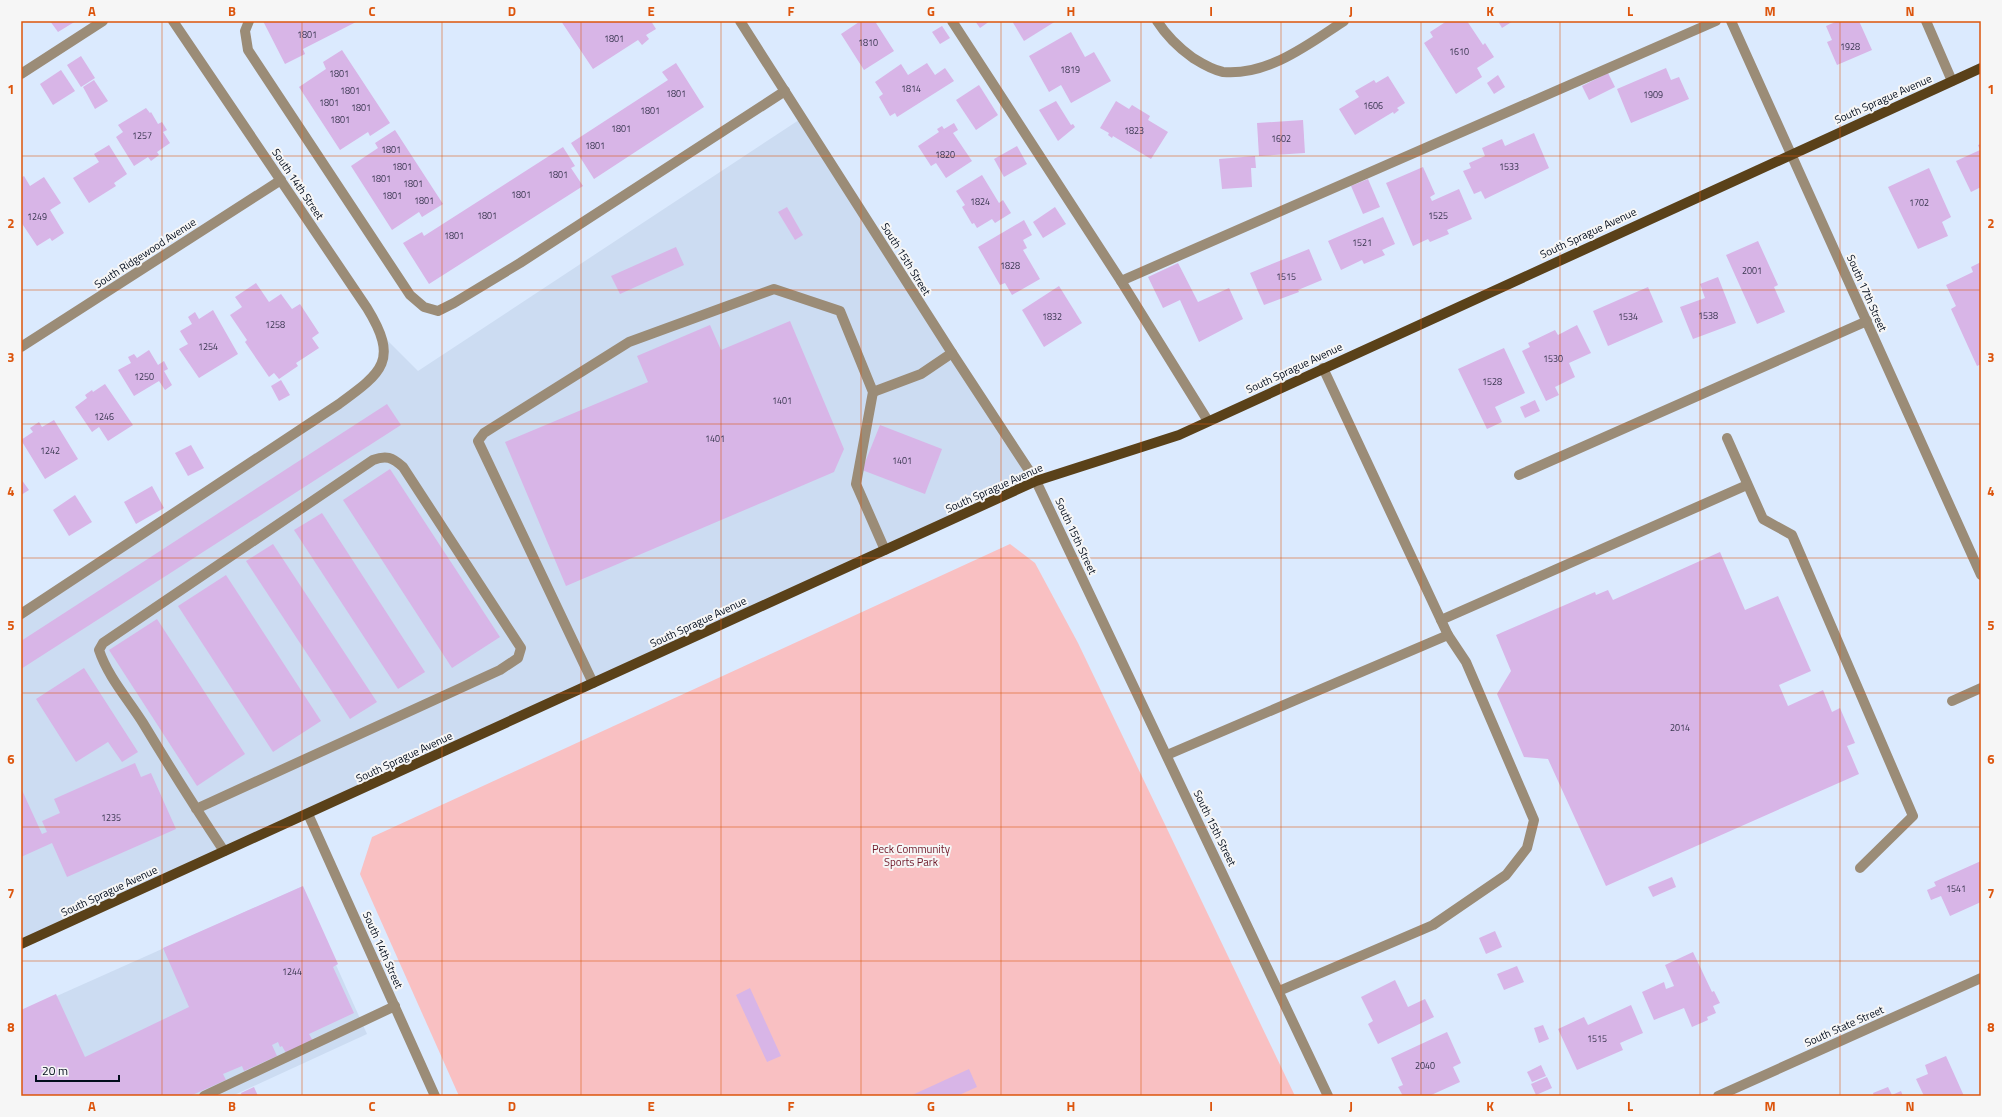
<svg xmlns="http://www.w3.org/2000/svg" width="2002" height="1117" viewBox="0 0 2002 1117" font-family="'Titillium Web',sans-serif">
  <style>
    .built { fill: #ccdcf2 }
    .green { fill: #f9c0c2 }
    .building { fill: #d8b5e7 }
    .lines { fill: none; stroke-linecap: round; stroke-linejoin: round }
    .minor { stroke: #9b8c77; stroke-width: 10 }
    .major { stroke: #5a4119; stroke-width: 10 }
    .grid { fill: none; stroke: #dc550d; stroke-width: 1; stroke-opacity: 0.55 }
    .labels { text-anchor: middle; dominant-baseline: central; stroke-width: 4; stroke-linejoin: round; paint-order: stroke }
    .number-label { font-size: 9px; fill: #38364f }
    .street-label { font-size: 11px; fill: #020c1c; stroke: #f6f6f6 }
    .park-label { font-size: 11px; fill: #6e1727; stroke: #f6f6f6 }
    .neatline { fill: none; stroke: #dc550d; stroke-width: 1.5 }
    .grid-label { font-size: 13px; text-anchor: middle; font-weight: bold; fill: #dc550d }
  </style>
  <rect width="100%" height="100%" fill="#dbeafe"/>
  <g class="built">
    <polygon points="802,118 1036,481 21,944 21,614 339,404 381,366 381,334 418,371"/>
    <polygon points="301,887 367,1034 232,1096 21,1096 21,1012"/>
  </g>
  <polygon class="green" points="1010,544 1035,563 1078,643 1295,1096 459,1096 360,874 372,837"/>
  <g class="building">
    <polygon points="50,21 76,21 58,32"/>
    <polygon points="263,21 358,21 303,49 305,54 285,64"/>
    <polygon points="561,21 651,21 656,29 646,35 649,39 642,45 638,40 593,69"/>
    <polygon points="858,21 879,21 876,23 894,51 864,70 841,34 859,22"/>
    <polygon points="975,21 990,21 980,28"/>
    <polygon points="1012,21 1056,21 1024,41"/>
    <polygon points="1447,21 1467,21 1483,45 1485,43 1494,57 1477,68 1482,77 1456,94 1424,43 1433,37 1430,32"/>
    <polygon points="1498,21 1513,21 1502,28"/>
    <polygon points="1838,21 1859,21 1872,50 1837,65 1827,42 1832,40 1826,26"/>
    <polygon points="942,26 950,38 940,44 932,32"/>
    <polygon points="1071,32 1085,57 1094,52 1111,81 1071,103 1061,85 1049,92 1029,56"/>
    <polygon points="342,50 390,123 370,136 368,132 340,150 299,87 326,69 323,62"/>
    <polygon points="81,56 95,78 81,87 67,65"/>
    <polygon points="676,63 704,107 594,179 571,143 668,80 662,72"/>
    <polygon points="927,63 935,75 945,68 954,81 897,117 895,113 890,116 879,97 883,94 875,82 901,64 908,75"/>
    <polygon points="1666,68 1671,80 1679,77 1689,99 1631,123 1617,89"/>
    <polygon points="61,70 75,91 53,105 40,84"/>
    <polygon points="1608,73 1615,87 1589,100 1582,86"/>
    <polygon points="1498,75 1505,87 1494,94 1487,83"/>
    <polygon points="1388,76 1405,103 1397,108 1399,110 1394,114 1393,112 1355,135 1339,109 1359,97 1355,91 1374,80 1376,83"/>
    <polygon points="94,80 108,101 95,109 83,87"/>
    <polygon points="979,85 998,115 976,130 956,100"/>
    <polygon points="1056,101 1071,125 1073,124 1075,127 1058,141 1039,110"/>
    <polygon points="1116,101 1129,109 1132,105 1150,116 1148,120 1168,132 1151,159 1113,136 1112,138 1108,135 1109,133 1100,128"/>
    <polygon points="146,108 150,113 151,112 158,124 162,122 167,130 163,132 170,143 157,152 159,155 151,161 148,157 134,166 116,137 123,132 118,125"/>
    <polygon points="1303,120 1305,153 1259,156 1257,123"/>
    <polygon points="954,123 958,130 953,133 972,161 946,178 936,163 931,166 918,146 939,132 937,129 942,126 944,129"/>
    <polygon points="395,130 443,204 422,217 419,212 392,230 351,166 378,148 375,143"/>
    <polygon points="1534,133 1549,168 1485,199 1481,191 1474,194 1463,171 1471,168 1469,163 1485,156 1482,148 1502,139 1505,146"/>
    <polygon points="1981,144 1981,187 1971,192 1956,161 1980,150 1978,145"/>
    <polygon points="109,145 127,174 114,183 116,186 89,203 73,178 99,162 94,154"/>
    <polygon points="1017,146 1027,164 1004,177 994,159"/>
    <polygon points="563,147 575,166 571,168 583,186 429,284 403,243 422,232 424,236"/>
    <polygon points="1255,156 1256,168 1251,168 1252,187 1222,189 1219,159"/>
    <polygon points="1423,167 1435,194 1430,197 1432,201 1459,189 1472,219 1447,230 1449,234 1430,242 1428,239 1413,246 1386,183"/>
    <polygon points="1929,168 1951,217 1942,222 1948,236 1918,249 1888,187"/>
    <polygon points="982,175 999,203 1003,200 1011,213 995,223 992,219 977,228 974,223 972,224 962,207 965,205 956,191"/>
    <polygon points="24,176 30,186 44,177 61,203 50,210 64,233 52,241 50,238 37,246 21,222 21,178"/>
    <polygon points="1368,179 1380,207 1363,214 1351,186"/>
    <polygon points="787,207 803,235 795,240 778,212"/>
    <polygon points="1055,207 1066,224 1043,238 1033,222"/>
    <polygon points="1383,217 1395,244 1382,250 1385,255 1364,264 1362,260 1341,270 1328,241"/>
    <polygon points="1024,220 1032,235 1023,240 1027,248 1023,250 1040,279 1012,295 1005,283 1000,285 978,247"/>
    <polygon points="1758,241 1778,285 1774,287 1785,312 1757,324 1726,255"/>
    <polygon points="676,247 684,265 620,294 611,276"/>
    <polygon points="1309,249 1322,280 1298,290 1299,292 1264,305 1250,273"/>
    <polygon points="1981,262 1981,364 1977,366 1951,309 1956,306 1946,285 1973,272 1971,267"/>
    <polygon points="1178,263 1198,302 1229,288 1243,319 1199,342 1180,300 1163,308 1148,277"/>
    <polygon points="1718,277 1736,323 1693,339 1680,307 1705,298 1700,284"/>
    <polygon points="256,283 269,302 281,294 292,309 300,304 319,333 312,338 319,348 296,363 298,366 279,379 274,373 269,377 245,342 247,340 230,315 242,307 235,297"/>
    <polygon points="1059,286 1082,323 1044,347 1022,310"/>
    <polygon points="1648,287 1663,322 1608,346 1593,311"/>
    <polygon points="213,310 238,354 199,378 179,349 188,344 180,331 192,324 188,317 195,312 199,319"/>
    <polygon points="790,321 844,449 834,472 566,586 505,442 648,382 637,356 710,325 721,350"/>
    <polygon points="1577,325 1591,353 1569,363 1575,377 1555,387 1559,395 1546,401 1522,351 1530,347 1528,343 1555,330 1558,335"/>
    <polygon points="1504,348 1525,393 1495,407 1502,422 1487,429 1458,369"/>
    <polygon points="149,350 158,365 164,361 168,369 164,371 172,385 165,390 159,381 134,396 118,370 131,363 128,357 134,354 137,358"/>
    <polygon points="281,380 290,395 279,401 271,386"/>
    <polygon points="105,384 133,425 108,441 99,427 92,432 75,407 87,398 85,395 92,390 93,392"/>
    <polygon points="1535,400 1540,411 1525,418 1520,407"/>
    <polygon points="387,404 401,425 21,669 21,641"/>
    <polygon points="54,420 78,459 45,479 21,440 33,432 30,428 39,422 42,427"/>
    <polygon points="880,425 942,449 925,494 862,470"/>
    <polygon points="191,445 204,468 188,476 175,453"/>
    <polygon points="390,469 500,637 452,668 343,500"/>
    <polygon points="21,479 29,490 21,495"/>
    <polygon points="152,486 164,508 136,524 124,502"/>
    <polygon points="75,495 92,522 69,536 53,510"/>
    <polygon points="322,513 425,672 398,689 294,530"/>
    <polygon points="273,544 377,702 350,719 246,561"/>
    <polygon points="1720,552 1745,610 1778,596 1811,671 1779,685 1788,706 1823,690 1832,712 1840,708 1855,743 1847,746 1859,774 1606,886 1548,759 1524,757 1497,694 1511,671 1496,635 1595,592 1596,595 1608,590 1613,600"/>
    <polygon points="226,575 321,721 273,752 178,606"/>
    <polygon points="157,619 245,754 197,786 109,650"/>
    <polygon points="84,668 138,752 122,762 108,742 76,762 36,699"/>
    <polygon points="135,763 141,777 151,773 176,829 67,877 52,843 21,857 21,788 42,834 47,832 42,821 60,813 54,799"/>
    <polygon points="1981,861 1981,902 1950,916 1941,896 1931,900 1927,890 1936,886 1934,882"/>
    <polygon points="1672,877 1676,887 1653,897 1648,887"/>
    <polygon points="303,886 338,964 333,967 354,1013 309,1034 313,1041 286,1053 282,1046 280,1047 278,1042 272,1045 277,1056 244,1071 242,1066 223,1074 226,1080 190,1096 21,1096 21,1010 56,994 85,1057 189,1007 163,948"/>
    <polygon points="1495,931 1502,947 1486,954 1479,938"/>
    <polygon points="1693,952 1712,992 1714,991 1720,1003 1713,1006 1716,1013 1707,1017 1708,1020 1692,1027 1684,1008 1654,1020 1642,992 1664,982 1666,989 1674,986 1665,965"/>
    <polygon points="1517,966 1524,982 1504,990 1497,974"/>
    <polygon points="1395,980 1408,1007 1425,999 1434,1017 1378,1044 1368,1024 1373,1021 1361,997"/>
    <polygon points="750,988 781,1056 767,1062 736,995"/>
    <polygon points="1631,1005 1643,1033 1620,1043 1623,1050 1577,1070 1558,1029 1584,1017 1588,1025"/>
    <polygon points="1543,1025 1549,1039 1539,1043 1534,1028"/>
    <polygon points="1447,1032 1461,1063 1453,1067 1460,1082 1429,1096 1403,1096 1398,1087 1403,1085 1391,1058"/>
    <polygon points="1946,1056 1964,1096 1924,1096 1916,1079 1928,1074 1925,1065"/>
    <polygon points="1541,1065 1546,1076 1532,1082 1527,1072"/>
    <polygon points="969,1069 977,1087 957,1096 910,1096"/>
    <polygon points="1547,1077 1552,1088 1536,1095 1531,1084"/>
    <polygon points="254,1087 258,1096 242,1096 241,1093"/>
    <polygon points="1888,1087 1892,1095 1901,1091 1903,1096 1874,1096 1873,1093"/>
  </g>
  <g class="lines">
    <g class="minor">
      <polyline points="249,21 245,31 248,50 410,295 424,307 438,311 454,303 520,263 785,91"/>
      <polyline points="740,21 952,353 1036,481 1328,1096"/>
      <polyline points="952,21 1121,281 1208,421"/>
      <path d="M1157,21C1166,35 1179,48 1193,58C1201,63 1213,70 1223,72C1268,76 1309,44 1344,21"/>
      <polyline points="1731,21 1981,575"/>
      <polyline points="1926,21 1952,81"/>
      <polyline points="21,74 103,21"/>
      <polyline points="1121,281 1716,21"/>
      <polyline points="21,347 281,180"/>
      <polyline points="873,392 921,374 952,353"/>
      <polyline points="1727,438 1763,519 1792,535 1913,816 1860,868"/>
      <polyline points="1519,475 1867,321"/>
      <path d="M21,614L339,404C383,372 399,360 367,308L173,21"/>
      <polyline points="1441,620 1747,485"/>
      <polyline points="593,683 478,441 484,433 629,342 774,289 840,311 873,392 856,484 885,550"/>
      <polyline points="1952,701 1981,688"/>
      <polyline points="1167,755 1448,635"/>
      <path d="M196,809L500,670L518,658L521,648L403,467C392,457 386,455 373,460L103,643L99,650C108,677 128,699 143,723C169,766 196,809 224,851"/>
      <polyline points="308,814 435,1096"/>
      <polyline points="1279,991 1433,925 1506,875 1527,848 1534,820 1466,662 1448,635 1323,368"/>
      <polyline points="204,1096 395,1006"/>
      <polyline points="1718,1096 1981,978"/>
    </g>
    <polyline class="major" points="21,944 1036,481 1179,435 1981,68"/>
  </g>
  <path class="grid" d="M162,21V1096M302,21V1096M442,21V1096M581,21V1096M721,21V1096M861,21V1096M1001,21V1096M1141,21V1096M1281,21V1096M1421,21V1096M1560,21V1096M1700,21V1096M1840,21V1096M21,156H1981M21,290H1981M21,424H1981M21,558H1981M21,693H1981M21,827H1981M21,961H1981"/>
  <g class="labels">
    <g class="number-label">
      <text x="307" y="34">1801</text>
      <text x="614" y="38">1801</text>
      <text x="868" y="42">1810</text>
      <text x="1850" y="46">1928</text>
      <text x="1459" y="51">1610</text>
      <text x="1070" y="69">1819</text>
      <text x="339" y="73">1801</text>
      <text x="911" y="88">1814</text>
      <text x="350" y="90">1801</text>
      <text x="676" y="93">1801</text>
      <text x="1653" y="94">1909</text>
      <text x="329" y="102">1801</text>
      <text x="1373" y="105">1606</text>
      <text x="361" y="107">1801</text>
      <text x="650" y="110">1801</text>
      <text x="340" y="119">1801</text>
      <text x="621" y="128">1801</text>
      <text x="1134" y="130">1823</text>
      <text x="142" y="135">1257</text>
      <text x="1281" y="138">1602</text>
      <text x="595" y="145">1801</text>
      <text x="391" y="149">1801</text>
      <text x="945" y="154">1820</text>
      <text x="402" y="166">1801</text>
      <text x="1509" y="166">1533</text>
      <text x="558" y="174">1801</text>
      <text x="381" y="178">1801</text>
      <text x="413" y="183">1801</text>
      <text x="521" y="194">1801</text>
      <text x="392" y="195">1801</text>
      <text x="424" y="200">1801</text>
      <text x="980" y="201">1824</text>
      <text x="1919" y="202">1702</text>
      <text x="487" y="215">1801</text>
      <text x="1438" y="215">1525</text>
      <text x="37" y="216">1249</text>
      <text x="454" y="235">1801</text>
      <text x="1362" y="242">1521</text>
      <text x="1010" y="265">1828</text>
      <text x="1752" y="270">2001</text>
      <text x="1286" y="276">1515</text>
      <text x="1708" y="315">1538</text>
      <text x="1052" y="316">1832</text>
      <text x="1628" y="316">1534</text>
      <text x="275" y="324">1258</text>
      <text x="208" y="346">1254</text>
      <text x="1553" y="358">1530</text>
      <text x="144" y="376">1250</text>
      <text x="1492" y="381">1528</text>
      <text x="782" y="400">1401</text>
      <text x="104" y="416">1246</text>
      <text x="715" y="438">1401</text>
      <text x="50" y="450">1242</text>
      <text x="902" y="460">1401</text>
      <text x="1680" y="727">2014</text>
      <text x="111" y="817">1235</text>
      <text x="1956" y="888">1541</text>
      <text x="292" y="971">1244</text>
      <text x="1597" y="1038">1515</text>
      <text x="1425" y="1065">2040</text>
    </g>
    <g class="street-label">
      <text transform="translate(1883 99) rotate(-24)">South Sprague Avenue</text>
      <text transform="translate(298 184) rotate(56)">South 14th Street</text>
      <text transform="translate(1588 233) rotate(-25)">South Sprague Avenue</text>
      <text transform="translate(145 253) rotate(-33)">South Ridgewood Avenue</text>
      <text transform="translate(906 259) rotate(58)">South 15th Street</text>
      <text transform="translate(1867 293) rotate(66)">South 17th Street</text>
      <text transform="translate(1294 368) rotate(-25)">South Sprague Avenue</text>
      <text transform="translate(994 488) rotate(-24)">South Sprague Avenue</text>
      <text transform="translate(1076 536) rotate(65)">South 15th Street</text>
      <text transform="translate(698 622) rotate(-25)">South Sprague Avenue</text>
      <text transform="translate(404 757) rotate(-25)">South Sprague Avenue</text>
      <text transform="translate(1215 828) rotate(64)">South 15th Street</text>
      <text transform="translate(109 891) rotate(-25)">South Sprague Avenue</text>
      <text transform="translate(383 950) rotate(66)">South 14th Street</text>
      <text transform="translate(1844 1026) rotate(-24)">South State Street</text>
    </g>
    <g class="park-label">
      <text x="911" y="849">Peck Community<tspan x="911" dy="13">Sports Park</tspan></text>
    </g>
  </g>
  <rect width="2002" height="1117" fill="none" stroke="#f6f6f6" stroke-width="44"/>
  <path d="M36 1075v6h83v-6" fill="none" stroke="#020c1c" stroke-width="2"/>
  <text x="42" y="1075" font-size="12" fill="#020c1c" stroke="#f6f6f6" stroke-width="3" paint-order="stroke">20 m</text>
  <rect x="22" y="22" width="1958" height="1073" class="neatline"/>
  <g class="grid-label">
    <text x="92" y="16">A</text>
    <text x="232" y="16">B</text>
    <text x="372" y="16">C</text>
    <text x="512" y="16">D</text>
    <text x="651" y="16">E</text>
    <text x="791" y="16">F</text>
    <text x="931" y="16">G</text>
    <text x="1071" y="16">H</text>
    <text x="1211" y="16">I</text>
    <text x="1351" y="16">J</text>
    <text x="1490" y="16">K</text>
    <text x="1630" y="16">L</text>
    <text x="1770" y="16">M</text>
    <text x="1910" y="16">N</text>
    <text x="11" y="94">1</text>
    <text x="1991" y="94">1</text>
    <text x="11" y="228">2</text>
    <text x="1991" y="228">2</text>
    <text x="11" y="362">3</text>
    <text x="1991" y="362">3</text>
    <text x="11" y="496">4</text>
    <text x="1991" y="496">4</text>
    <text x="11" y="630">5</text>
    <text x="1991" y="630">5</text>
    <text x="11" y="764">6</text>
    <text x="1991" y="764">6</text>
    <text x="11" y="898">7</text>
    <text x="1991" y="898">7</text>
    <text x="11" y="1032">8</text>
    <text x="1991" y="1032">8</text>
    <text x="92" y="1111">A</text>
    <text x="232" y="1111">B</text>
    <text x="372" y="1111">C</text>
    <text x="512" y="1111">D</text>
    <text x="651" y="1111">E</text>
    <text x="791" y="1111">F</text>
    <text x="931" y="1111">G</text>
    <text x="1071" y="1111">H</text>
    <text x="1211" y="1111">I</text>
    <text x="1351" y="1111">J</text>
    <text x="1490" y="1111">K</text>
    <text x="1630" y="1111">L</text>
    <text x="1770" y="1111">M</text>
    <text x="1910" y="1111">N</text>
  </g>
</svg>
